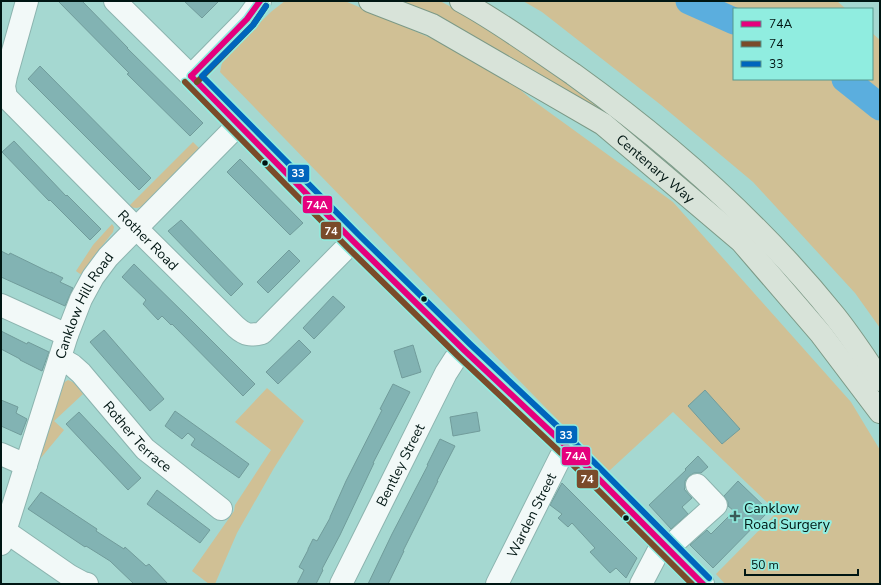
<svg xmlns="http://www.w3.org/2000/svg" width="881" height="585" viewBox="0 0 881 585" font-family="'Nunito Sans',sans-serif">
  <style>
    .green { fill: #d0c095 }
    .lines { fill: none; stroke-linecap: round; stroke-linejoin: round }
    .river { stroke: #5baede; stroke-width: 27 }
    .building { fill: #82b3b3; stroke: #719c9b }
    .minor-casing { stroke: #8cb4af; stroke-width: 24 }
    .major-casing { stroke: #7c9986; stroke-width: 24 }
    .minor { stroke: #f2f9f8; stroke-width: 22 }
    .major { stroke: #d8e3d9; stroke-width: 22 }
    .bus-1-casing { stroke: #90ede0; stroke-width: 9 }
    .bus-2-casing { stroke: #90ede0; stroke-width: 9 }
    .bus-3-casing { stroke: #90ede0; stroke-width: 9 }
    .bus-1 { stroke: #e5007d; stroke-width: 6 }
    .bus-2 { stroke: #7a4b2a; stroke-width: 6 }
    .bus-3 { stroke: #0065bd; stroke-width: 6 }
    .bus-dot { fill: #001613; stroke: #90ede0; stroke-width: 1.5 }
    .poi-dot { fill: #3a5a56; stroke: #90ede0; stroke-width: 1.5 }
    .labels { text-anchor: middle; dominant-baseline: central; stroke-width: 4; stroke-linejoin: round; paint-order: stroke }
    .street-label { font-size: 14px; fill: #001613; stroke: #90ede0 }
    .poi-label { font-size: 14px; fill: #001613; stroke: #90ede0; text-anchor: start }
    .line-badge { stroke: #90ede0; stroke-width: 1.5 }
    .badge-label { font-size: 11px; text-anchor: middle; font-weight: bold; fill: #fff }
  </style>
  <rect width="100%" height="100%" fill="#a5d8d1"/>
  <g class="green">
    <polygon points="285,1 345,1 433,39 509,80 531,99 673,202 851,402 880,450 880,584 725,584 716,574 777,512 673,412 609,471 544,406 220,72 223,58 272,11"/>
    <path d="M399,1H440L464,14L515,46L617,121C546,78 476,33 399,1Z"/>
    <polygon points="523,1 837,1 846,9 734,9 734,79 872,79 872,33 880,40 880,328 855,293 753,182 661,105 542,12"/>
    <polygon points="193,142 200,149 143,206 137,208 128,207"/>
    <polygon points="112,224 114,227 113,232 91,260 83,276 76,271 93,245"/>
    <path d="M68,380C75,382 78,387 83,394L54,421L64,430L40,459L63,383Z"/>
    <polygon points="267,388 304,421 274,468 237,533 215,584 209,584 192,571 234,511 235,505 271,450 235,422"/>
  </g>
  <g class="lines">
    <g class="river">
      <polyline points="689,1 734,21"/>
      <polyline points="845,79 880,107"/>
    </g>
  </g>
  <g class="building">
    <polygon points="58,1 82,1 128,48 127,48 203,123 190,136 127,74 129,73"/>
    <polygon points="184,1 219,1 202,18"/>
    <polygon points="40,66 151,178 139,190 28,79"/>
    <polygon points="14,141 66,196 67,195 101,229 90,240 50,200 49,201 2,152"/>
    <polygon points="240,159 303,223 290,235 227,172"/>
    <polygon points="181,220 243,284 231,296 168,231"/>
    <polygon points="289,250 300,261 268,293 257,282"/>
    <polygon points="1,251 9,255 10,253 51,273 51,272 63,278 60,282 73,288 65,306 1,277"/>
    <polygon points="134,264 189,318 255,384 243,396 172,324 171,325 162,316 158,320 143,304 146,300 122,277"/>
    <polygon points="333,296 345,307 314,339 303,328"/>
    <polygon points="104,330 164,399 150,411 90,342"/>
    <polygon points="1,331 27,344 28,342 49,352 42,371 20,360 20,359 1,349"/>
    <polygon points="299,340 311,352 278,384 266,372"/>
    <polygon points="413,345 421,372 402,378 394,351"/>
    <polygon points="393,384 410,392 373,463 374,463 340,535 322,569 323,570 316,584 297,584 304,570 299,567 308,550 308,549 313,539 317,541 330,518 330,517 346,481 382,410 380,409"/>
    <polygon points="705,390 740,429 722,444 688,406"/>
    <polygon points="1,400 18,407 16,413 27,419 21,435 1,426"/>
    <polygon points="175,411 249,464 239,478 191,445 195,439 188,433 182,439 165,426"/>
    <polygon points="79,412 141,478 128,490 66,424"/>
    <polygon points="477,412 480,431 453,436 450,417"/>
    <polygon points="440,439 455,446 437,481 438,481 403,551 404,551 388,584 368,584 392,534 428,465 427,465"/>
    <polygon points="698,456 708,467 701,473 694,473 689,476 685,481 685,488 684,489 692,498 682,507 688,514 671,529 649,505 686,470 685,469"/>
    <polygon points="738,481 769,511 713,568 690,545 707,530 711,534 734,511 728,506 728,502 724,496"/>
    <polygon points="562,483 637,558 626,578 616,568 610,573 590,552 595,548 572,523 568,527 558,518 562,514 550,505"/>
    <polygon points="157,490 210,530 200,543 147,504"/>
    <polygon points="41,492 97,529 96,531 124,549 125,547 146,566 149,564 168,584 134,584 110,561 86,546 85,547 28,509"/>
  </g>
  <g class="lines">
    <g class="minor-casing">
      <g id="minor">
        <path id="s1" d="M27,1L6,76L4,86L6,97L136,228L236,327C245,335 250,336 262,333L353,241"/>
        <polyline points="115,1 191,76 353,241 464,350 567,447 703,584"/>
        <polyline points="191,76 247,19 260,1"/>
        <polyline points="1,305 67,335"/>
        <path id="s2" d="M60,358L72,365L81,373L145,449L221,509"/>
        <polyline points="1,454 26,465"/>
        <polyline points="5,531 70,576 83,583 87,584"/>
        <path id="s3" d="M1,544L67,335L81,299L93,277L108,257L238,125"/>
        <polyline points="668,548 716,505 697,485"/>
        <path id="s4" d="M341,584L446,373L455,359L464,350"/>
        <path id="s5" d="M497,584L560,458L567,447"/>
        <polyline points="641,584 663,542"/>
      </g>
    </g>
    <g class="major-casing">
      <g id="major">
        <path id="s6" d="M370,1L432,25L603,124L741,241L821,334L880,412"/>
        <path d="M461,1C500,22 536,49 573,74C669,143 760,223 834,315C851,336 865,358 880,380"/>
      </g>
    </g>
    <use href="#minor" class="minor"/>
    <use href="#major" class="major"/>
    <g class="bus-1-casing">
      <g id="bus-1">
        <polyline points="191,76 353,241 464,350 567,447 703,584"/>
        <polyline points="191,76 247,19 260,1"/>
      </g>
    </g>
    <g class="bus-2-casing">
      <g id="bus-2">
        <polyline points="185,82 347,247 458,356 561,453 692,584"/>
        <polyline points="197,82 253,25 266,6"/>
      </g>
    </g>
    <g class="bus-3-casing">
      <polyline id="bus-3" points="266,6 253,25 202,76 359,235 470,344 573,441 709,578"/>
    </g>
    <use href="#bus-1" class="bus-1"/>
    <use href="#bus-2" class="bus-2"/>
    <use href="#bus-3" class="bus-3"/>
  </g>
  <g class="bus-dot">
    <circle cx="265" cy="163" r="3.5"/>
    <circle cx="424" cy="299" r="3.5"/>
    <circle cx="626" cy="518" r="3.5"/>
  </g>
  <path class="poi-dot" d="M733 510h4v4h4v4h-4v4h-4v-4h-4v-4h4z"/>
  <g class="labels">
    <g class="street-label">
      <text stroke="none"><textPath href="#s6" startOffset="333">Centenary Way</textPath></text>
      <text stroke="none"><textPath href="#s1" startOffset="301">Rother Road</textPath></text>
      <text stroke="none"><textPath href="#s3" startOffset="253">Canklow Hill Road</textPath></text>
      <text stroke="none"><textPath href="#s2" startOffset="111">Rother Terrace</textPath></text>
      <text stroke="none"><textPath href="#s4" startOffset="133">Bentley Street</textPath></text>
      <text stroke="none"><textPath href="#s5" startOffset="77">Warden Street</textPath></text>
    </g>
    <g class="poi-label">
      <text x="744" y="508">Canklow<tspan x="744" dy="16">Road Surgery</tspan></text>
    </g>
  </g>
  <g class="line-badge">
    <rect x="287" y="164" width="23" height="19" rx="4" fill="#0065bd"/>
    <rect x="302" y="195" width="31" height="19" rx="4" fill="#e5007d"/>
    <rect x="320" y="221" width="22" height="19" rx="4" fill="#7a4b2a"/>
    <rect x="555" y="425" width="23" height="19" rx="4" fill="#0065bd"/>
    <rect x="561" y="446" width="30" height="20" rx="4" fill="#e5007d"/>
    <rect x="576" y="469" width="23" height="20" rx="4" fill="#7a4b2a"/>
  </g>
  <g class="badge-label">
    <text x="298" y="177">33</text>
    <text x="317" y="209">74A</text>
    <text x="331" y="235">74</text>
    <text x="566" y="439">33</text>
    <text x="576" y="460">74A</text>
    <text x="587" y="483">74</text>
  </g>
  <rect width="881" height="585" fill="none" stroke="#001613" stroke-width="4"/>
  <rect x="733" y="8" width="140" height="72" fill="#90ede0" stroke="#56978e"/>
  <rect x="741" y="21" width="20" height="6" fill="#e5007d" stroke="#56978e"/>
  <text x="769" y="28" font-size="12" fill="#001613">74A</text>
  <rect x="741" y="41" width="20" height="6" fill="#7a4b2a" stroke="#56978e"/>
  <text x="769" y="48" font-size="12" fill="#001613">74</text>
  <rect x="741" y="61" width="20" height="6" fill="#0065bd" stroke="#56978e"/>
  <text x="769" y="68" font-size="12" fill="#001613">33</text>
  <path d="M745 569v6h113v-6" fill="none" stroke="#001613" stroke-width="2"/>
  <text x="751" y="569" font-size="12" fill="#001613" stroke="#90ede0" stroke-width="3" paint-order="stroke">50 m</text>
</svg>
